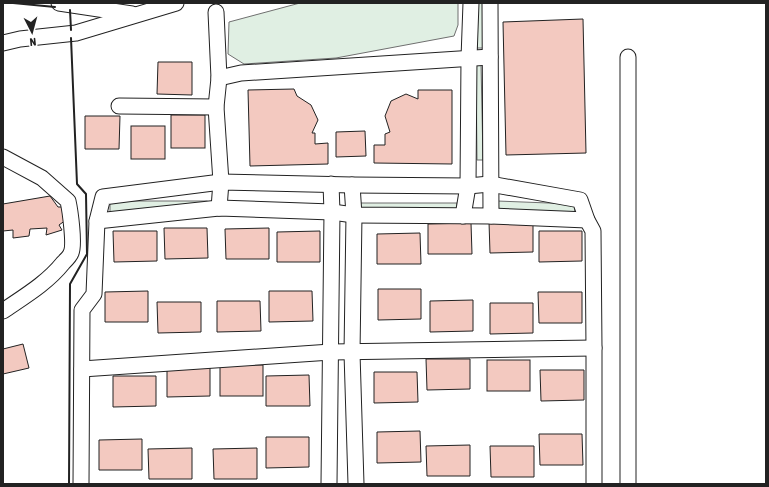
<svg xmlns="http://www.w3.org/2000/svg" width="769" height="487" viewBox="0 0 769 487" font-family="'Asap Condensed',sans-serif">
  <style>
    .green { fill: #e0efe3; stroke: #6f6f6f }
    .building { fill: #f3c9c0; stroke: #222 }
    .lines { fill: none; stroke-linecap: round; stroke-linejoin: round }
    .minor-casing { stroke: #222; stroke-width: 17 }
    .minor { stroke: #fff; stroke-width: 15 }
    .wall { stroke: #222; stroke-width: 2 }
  </style>
  <rect width="100%" height="100%" fill="#fff"/>
  <g class="green">
    <polygon points="300,3 458,3 458,25 454,36 336,58 244,64 228,54 229,22"/>
    <rect x="477" y="3" width="6" height="45"/>
    <polygon points="476,64 481,64 483,160 477,160"/>
    <rect x="110" y="201" width="97" height="15"/>
    <polygon points="497,201 574,204 575,214 499,212"/>
    <polygon points="359,203 457,203 457,212 359,218"/>
  </g>
  <g class="building">
    <polygon points="583,19 586,153 506,155 503,22"/>
    <polygon points="158,62 192,62 192,95 157,94"/>
    <polygon points="294,89 297,96 311,105 318,120 312,133 315,133 315,144 328,143 328,164 250,166 248,90"/>
    <polygon points="418,90 452,90 452,164 374,163 374,145 385,145 385,134 390,132 385,116 391,101 406,94 418,99"/>
    <rect x="171" y="115" width="34" height="33"/>
    <polygon points="85,116 120,116 119,149 85,149"/>
    <rect x="131" y="126" width="34" height="33"/>
    <polygon points="365,131 366,156 336,157 336,132"/>
    <polygon points="50,196 58,207 65,207 66,220 59,225 62,230 46,235 47,228 30,229 29,236 13,238 13,230 3,231 3,204"/>
    <polygon points="489,222 533,222 533,252 490,253"/>
    <polygon points="471,223 472,254 428,254 428,224"/>
    <polygon points="164,228 207,228 208,258 165,259"/>
    <polygon points="269,228 269,259 226,259 225,229"/>
    <polygon points="113,231 157,231 157,261 114,262"/>
    <polygon points="320,231 320,262 277,262 277,232"/>
    <polygon points="539,231 582,231 582,261 539,262"/>
    <polygon points="420,233 421,264 377,264 377,234"/>
    <polygon points="378,289 421,289 421,319 378,320"/>
    <polygon points="148,291 148,322 105,322 105,292"/>
    <polygon points="269,291 312,291 313,321 269,322"/>
    <polygon points="538,292 582,292 582,323 539,323"/>
    <polygon points="473,300 473,331 430,332 430,301"/>
    <polygon points="217,301 260,301 261,331 217,332"/>
    <polygon points="157,302 201,302 201,332 158,333"/>
    <polygon points="490,303 533,303 533,333 490,334"/>
    <polygon points="23,344 29,368 3,374 3,349"/>
    <polygon points="426,359 470,359 470,389 427,390"/>
    <rect x="487" y="360" width="43" height="31"/>
    <polygon points="210,365 210,396 167,397 167,366"/>
    <rect x="220" y="365" width="43" height="31"/>
    <polygon points="540,370 584,370 584,400 541,401"/>
    <polygon points="374,372 417,372 418,402 374,403"/>
    <polygon points="309,375 310,406 266,406 266,376"/>
    <polygon points="113,376 156,376 156,406 113,407"/>
    <polygon points="420,431 421,462 377,463 377,432"/>
    <polygon points="539,434 582,434 583,465 540,465"/>
    <polygon points="266,437 309,437 309,467 266,468"/>
    <polygon points="142,439 142,470 99,470 99,440"/>
    <polygon points="470,445 470,476 427,476 426,446"/>
    <polygon points="490,446 534,446 534,477 491,477"/>
    <polygon points="192,448 192,479 149,479 148,449"/>
    <polygon points="257,448 257,479 214,479 213,449"/>
  </g>
  <g class="lines">
    <g class="minor-casing">
      <g id="minor">
        <polyline points="59,3 132,14"/>
        <polyline points="490,3 491,216"/>
        <polyline points="216,12 219,78 216,107 221,182 219,208"/>
        <polyline points="3,43 20,39 76,33 176,3"/>
        <polyline points="628,57 628,484"/>
        <polyline points="219,78 241,73 490,57"/>
        <polyline points="119,106 216,107"/>
        <path d="M3,157L42,178L68,201C70,210 75,245 71,253C70,256 66,260 63,263C47,283 25,296 3,311"/>
        <polyline points="352,185 354,215 352,353 356,484"/>
        <polyline points="463,216 468,186 469,58 471,3"/>
        <polyline points="97,221 219,208 332,212 354,215 491,216 587,220"/>
        <polyline points="82,369 331,352 594,348"/>
        <polyline points="81,484 82,310 94,294 97,221 103,197 221,182 352,185 468,186 490,184 580,200 587,220 593,231 594,348 594,484"/>
        <polyline points="329,484 332,212 331,184"/>
      </g>
    </g>
    <use href="#minor" class="minor"/>
    <g class="wall">
      <polyline points="13,3 55,7"/>
      <polyline points="70,10 71,30"/>
      <polyline points="69,484 70,284 87,254 86,194 77,184 71,38"/>
    </g>
  </g>
  <rect width="769" height="487" fill="none" stroke="#222222" stroke-width="8"/>
  <g transform="translate(32 32) rotate(174)" stroke="#ffffff" stroke-width="3" paint-order="stroke">
  <path d="M0-3L7 15L0 10L-7 15Z" fill="#222222"/>
  <text y="-6" font-size="11" font-weight="bold" text-anchor="middle" fill="#222222">N</text>
  </g>
</svg>
